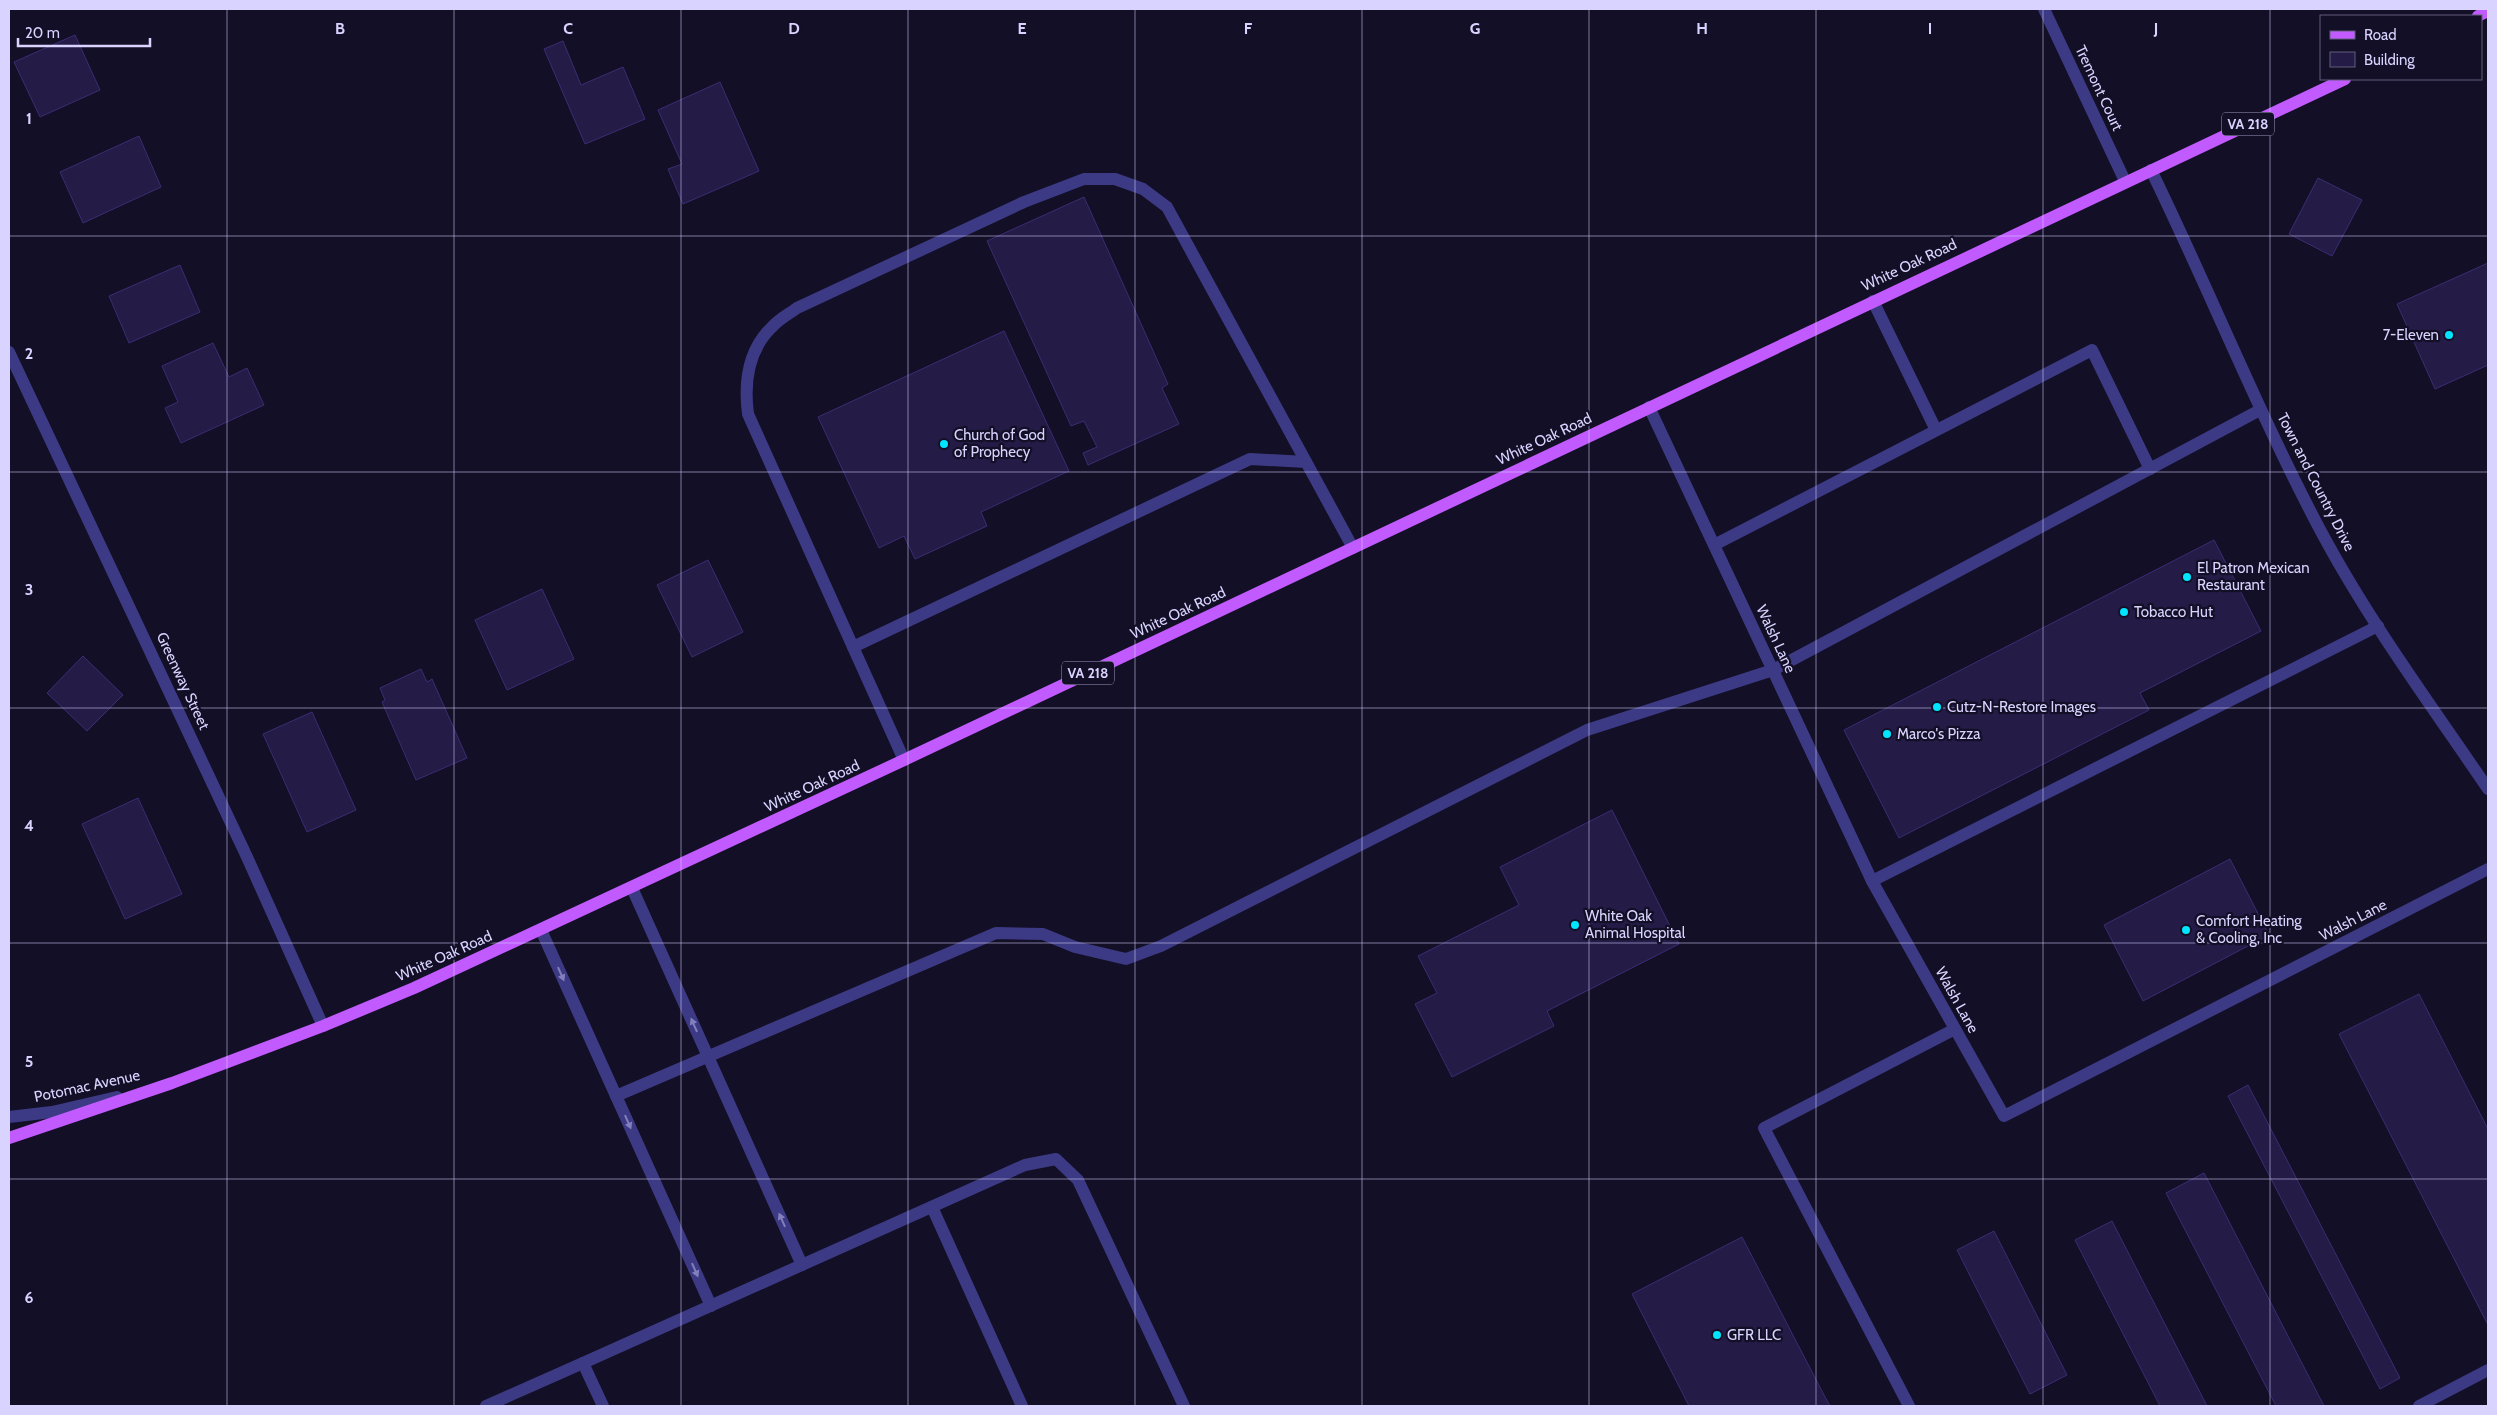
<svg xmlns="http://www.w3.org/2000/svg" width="2497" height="1415" viewBox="0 0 2497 1415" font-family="Cabin,sans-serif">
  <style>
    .building { fill: #241b47; stroke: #3b2d73 }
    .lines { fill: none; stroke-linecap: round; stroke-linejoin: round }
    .minor { stroke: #3d3a85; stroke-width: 12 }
    .major { stroke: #c25bff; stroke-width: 12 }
    .oneway { fill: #837fbc }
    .grid { fill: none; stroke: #d9d4ff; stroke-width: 1; stroke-opacity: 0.55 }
    .poi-dot { fill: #00e5ff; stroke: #130f26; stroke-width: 2 }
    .labels { text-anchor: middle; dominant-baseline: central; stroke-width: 4.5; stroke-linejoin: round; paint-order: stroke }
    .shield { fill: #130f26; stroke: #9e99be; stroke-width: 1 }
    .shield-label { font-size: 14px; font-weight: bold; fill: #d9d4ff }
    .street-label { font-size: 15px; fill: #d9d4ff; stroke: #130f26 }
    .poi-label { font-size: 15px; fill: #d9d4ff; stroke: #130f26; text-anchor: start }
    .grid-label { font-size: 16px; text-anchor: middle; font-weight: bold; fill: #d9d4ff; stroke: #130f26; stroke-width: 4.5; stroke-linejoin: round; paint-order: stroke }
  </style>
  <rect width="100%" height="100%" fill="#130f26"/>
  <g class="building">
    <polygon points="75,35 100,90 40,117 14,62"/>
    <polygon points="563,41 581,85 623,67 645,119 585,144 544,49"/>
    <polygon points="720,82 759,171 683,204 668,169 682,164 658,110"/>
    <polygon points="139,136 161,187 83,223 60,172"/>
    <polygon points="2318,178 2362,200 2332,256 2289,234"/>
    <polygon points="1084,197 1168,384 1162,388 1179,424 1088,465 1083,453 1097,447 1084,421 1071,426 987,241"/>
    <polygon points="2488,263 2488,365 2435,389 2397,304"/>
    <polygon points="180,265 200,312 129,343 109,296"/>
    <polygon points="1004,331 1069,471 981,512 987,526 915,559 904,536 879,548 818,417"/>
    <polygon points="213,343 229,377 247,368 264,405 181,443 165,408 178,402 162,366"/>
    <polygon points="2214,540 2261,631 2140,693 2149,710 1899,838 1844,730"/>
    <polygon points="708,560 743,632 692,657 657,585"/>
    <polygon points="542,589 574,659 507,690 475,620"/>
    <polygon points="83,656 123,695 87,731 47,693"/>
    <polygon points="421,669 427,682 432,679 467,758 416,780 382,702 385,700 380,688"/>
    <polygon points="312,712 356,810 307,832 263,734"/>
    <polygon points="138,798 182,894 125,919 82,824"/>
    <polygon points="1612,810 1679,944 1547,1011 1554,1026 1452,1077 1415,1004 1437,993 1418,956 1519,905 1500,867"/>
    <polygon points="2230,859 2269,935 2143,1001 2104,925"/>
    <polygon points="2419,994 2488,1129 2488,1325 2339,1034"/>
    <polygon points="2248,1085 2400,1378 2380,1389 2228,1096"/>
    <polygon points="2204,1173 2324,1406 2276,1406 2166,1193"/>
    <polygon points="2112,1221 2207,1406 2160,1406 2075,1240"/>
    <polygon points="1994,1231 2067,1375 2030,1394 1957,1250"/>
    <polygon points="1742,1237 1824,1395 1830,1406 1689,1406 1632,1294"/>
  </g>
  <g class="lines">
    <g class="minor">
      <polyline points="2044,9 2125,181"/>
      <path d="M2151,170C2208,287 2256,407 2316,522C2365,616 2429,702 2488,789"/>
      <polyline points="1873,301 1936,430"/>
      <polyline points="9,352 247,857 323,1026"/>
      <polyline points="1649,407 1872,881 2004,1116 2488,869"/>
      <polyline points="1716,544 2092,350 2150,469"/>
      <polyline points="853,647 1250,459 1306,462"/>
      <path d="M904,760L748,414C744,383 748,350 772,327C779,319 789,314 797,308L1024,202L1084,179H1115L1143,189L1167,207L1353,548"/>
      <polyline points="1872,881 2378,626"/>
      <polyline points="632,888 802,1265"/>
      <polyline points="541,930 711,1306"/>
      <polyline points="616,1096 996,933 1043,934 1075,947 1126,959 1161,946 1587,730 1773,670 2260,410"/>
      <polyline points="9,1117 52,1112 117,1097"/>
      <polyline points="932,1207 1022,1406"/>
      <polyline points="486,1406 583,1363"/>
      <polyline points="603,1406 583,1363 1025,1165 1056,1159 1078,1180 1184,1406"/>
      <polyline points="1909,1406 1764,1128 1955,1029"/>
      <polyline points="2419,1406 2488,1370"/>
    </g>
    <g class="major">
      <polyline points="2478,16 2488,11"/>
      <polyline points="9,1138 172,1083 323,1026 414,988 904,760 2345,79"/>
    </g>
  </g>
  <defs><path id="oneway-solid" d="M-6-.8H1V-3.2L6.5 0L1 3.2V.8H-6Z" transform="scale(1.25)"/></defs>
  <g class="oneway">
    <use href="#oneway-solid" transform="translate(561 974) rotate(66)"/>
    <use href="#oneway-solid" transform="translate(694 1025) rotate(-114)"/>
    <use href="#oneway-solid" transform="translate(628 1122) rotate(66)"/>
    <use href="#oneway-solid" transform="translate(782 1220) rotate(-114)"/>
    <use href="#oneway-solid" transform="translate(695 1270) rotate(66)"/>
  </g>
  <path class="grid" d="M227,9V1406M454,9V1406M681,9V1406M908,9V1406M1135,9V1406M1362,9V1406M1589,9V1406M1816,9V1406M2043,9V1406M2270,9V1406M9,236H2488M9,472H2488M9,708H2488M9,943H2488M9,1179H2488"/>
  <g class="poi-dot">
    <circle cx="2449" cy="335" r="5"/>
    <circle cx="944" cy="444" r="5"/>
    <circle cx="2187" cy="577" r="5"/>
    <circle cx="2124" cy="612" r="5"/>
    <circle cx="1937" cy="707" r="5"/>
    <circle cx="1887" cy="734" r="5"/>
    <circle cx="1575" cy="925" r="5"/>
    <circle cx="2186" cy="930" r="5"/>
    <circle cx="1717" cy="1335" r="5"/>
  </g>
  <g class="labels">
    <g class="shield">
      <rect x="2222" y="112.5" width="52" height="23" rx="4"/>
      <rect x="1062" y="661.5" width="52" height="23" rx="4"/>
    </g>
    <g class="shield-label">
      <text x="2248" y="124">VA 218</text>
      <text x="1088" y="673">VA 218</text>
    </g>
    <g class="street-label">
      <text transform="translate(2099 88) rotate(65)">Tremont Court</text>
      <text transform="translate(1909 265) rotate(-25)">White Oak Road</text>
      <text transform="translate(1544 439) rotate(-25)">White Oak Road</text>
      <text transform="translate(2316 482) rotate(63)">Town and Country Drive</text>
      <text transform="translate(1178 613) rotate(-25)">White Oak Road</text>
      <text transform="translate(1776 639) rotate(65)">Walsh Lane</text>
      <text transform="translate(183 681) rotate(65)">Greenway Street</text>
      <text transform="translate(812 786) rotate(-25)">White Oak Road</text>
      <text transform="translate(2353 920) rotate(-27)">Walsh Lane</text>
      <text transform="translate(444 956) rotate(-24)">White Oak Road</text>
      <text transform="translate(1957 1000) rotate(61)">Walsh Lane</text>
      <text transform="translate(87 1086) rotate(-12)">Potomac Avenue</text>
    </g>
    <g class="poi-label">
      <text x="2439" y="335" text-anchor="end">7-Eleven</text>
      <text x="954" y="435">Church of God<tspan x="954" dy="17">of Prophecy</tspan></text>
      <text x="2197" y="568">El Patron Mexican<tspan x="2197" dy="17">Restaurant</tspan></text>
      <text x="2134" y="612">Tobacco Hut</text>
      <text x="1947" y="707">Cutz-N-Restore Images</text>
      <text x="1897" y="734">Marco's Pizza</text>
      <text x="1585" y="916">White Oak<tspan x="1585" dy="17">Animal Hospital</tspan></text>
      <text x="2196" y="921">Comfort Heating<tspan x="2196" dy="17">&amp; Cooling, Inc</tspan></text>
      <text x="1727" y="1335">GFR LLC</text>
    </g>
  </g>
  <g class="grid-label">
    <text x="340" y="34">B</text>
    <text x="568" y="34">C</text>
    <text x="794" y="34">D</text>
    <text x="1022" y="34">E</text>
    <text x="1248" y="34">F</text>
    <text x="1475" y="34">G</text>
    <text x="1702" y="34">H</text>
    <text x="1930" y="34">I</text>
    <text x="2156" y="34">J</text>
    <text x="29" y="124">1</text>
    <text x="29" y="359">2</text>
    <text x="29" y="595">3</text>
    <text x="29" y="831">4</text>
    <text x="29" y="1067">5</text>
    <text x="29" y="1303">6</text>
  </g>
  <rect width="2497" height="1415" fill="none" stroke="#d9d4ff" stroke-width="20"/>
  <rect x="2320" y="15" width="162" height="65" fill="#130f26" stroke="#625e7d"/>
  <rect x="2330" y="31" width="25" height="8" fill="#c25bff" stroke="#625e7d"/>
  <text x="2364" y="40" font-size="15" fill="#d9d4ff">Road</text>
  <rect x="2330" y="52" width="25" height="15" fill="#241b47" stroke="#625e7d"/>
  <text x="2364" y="65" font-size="15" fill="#d9d4ff">Building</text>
  <path d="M18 38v8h132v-8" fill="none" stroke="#d9d4ff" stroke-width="2.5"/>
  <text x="25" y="38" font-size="15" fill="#d9d4ff" stroke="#130f26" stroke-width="4" paint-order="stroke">20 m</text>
</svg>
